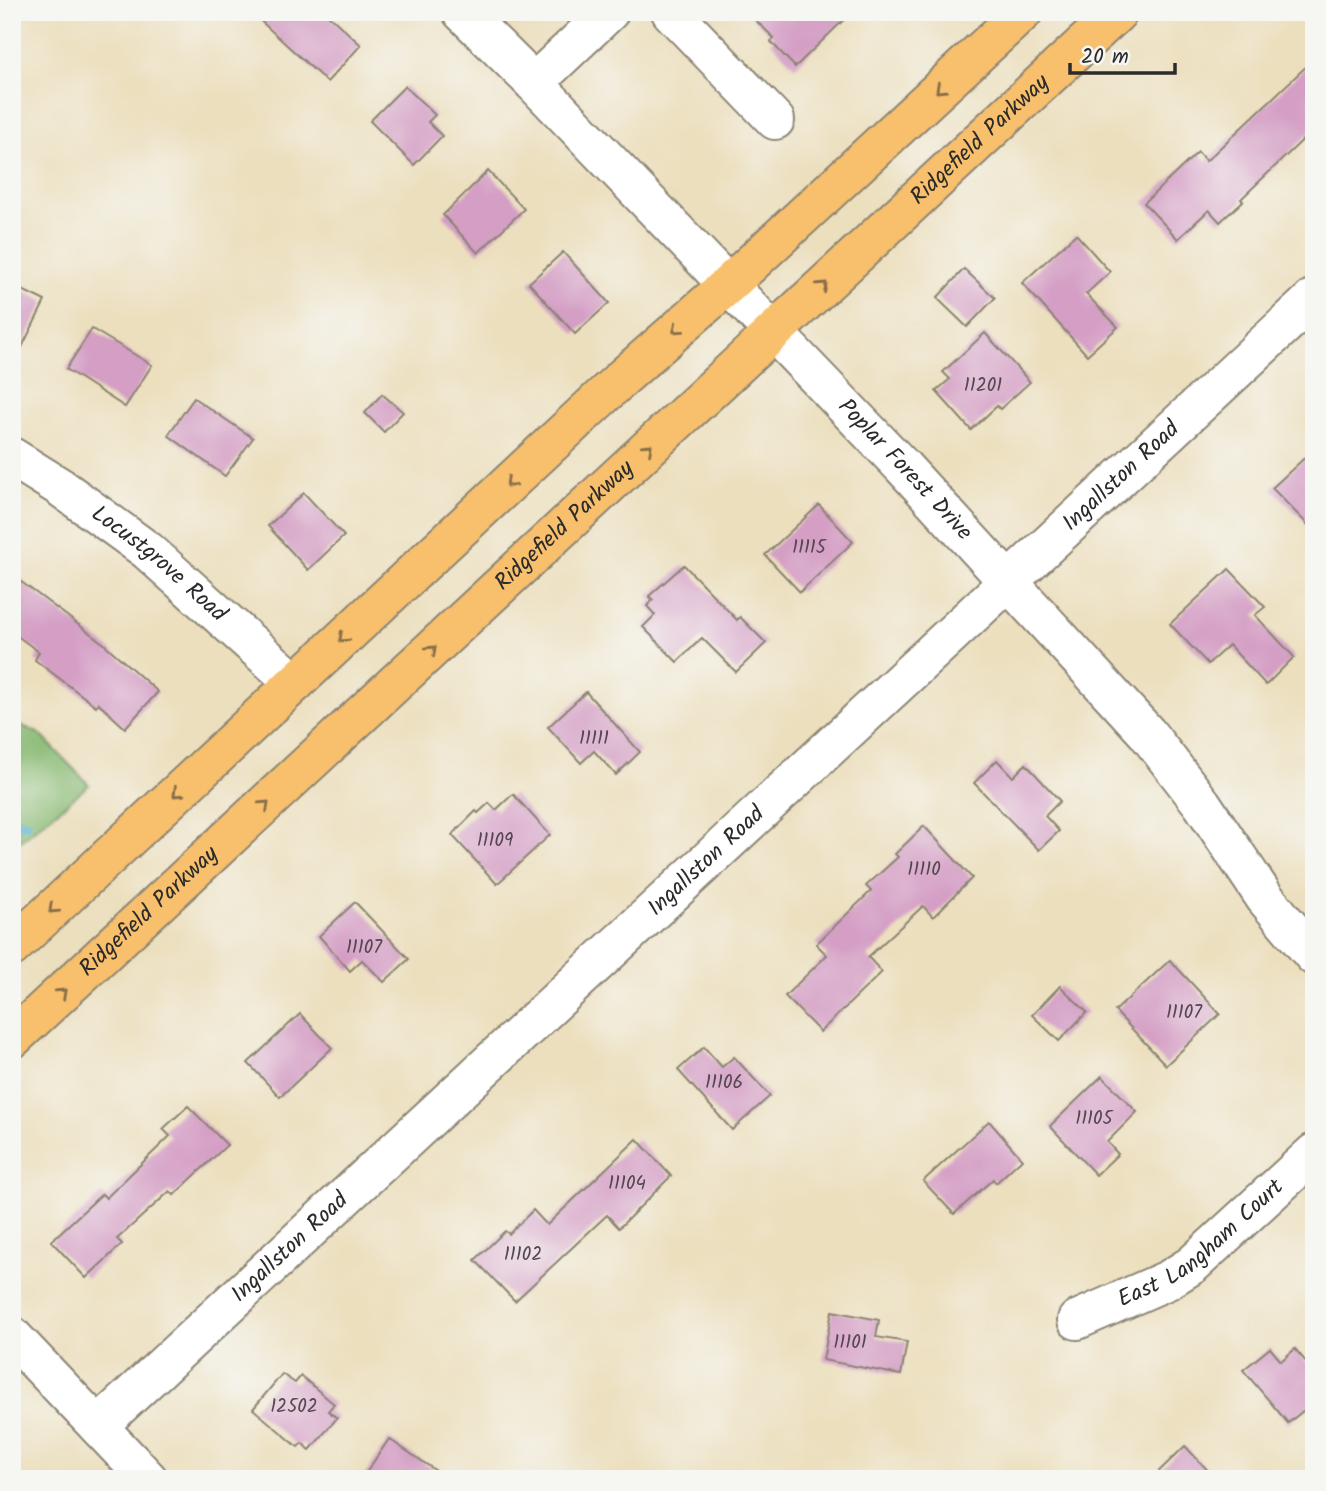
<svg xmlns="http://www.w3.org/2000/svg" width="1326" height="1491" viewBox="0 0 1326 1491" font-family="Kalam,sans-serif">
  <style>
    .forest { fill: #8abb74; stroke: #5a7350; stroke-width: 2 }
    .lines { fill: none; stroke-linecap: round; stroke-linejoin: round }
    .stream { stroke: #4fb0ce; stroke-width: 10 }
    .building { fill: #d49ec5 }
    .minor-casing { stroke: #8c8574; stroke-width: 42 }
    .major-casing { stroke: #8c8574; stroke-width: 42 }
    .minor { stroke: #fff; stroke-width: 38 }
    .major { stroke: #f8bf6c; stroke-width: 38 }
    .oneway { stroke: #876e48 }
    .labels { text-anchor: middle; dominant-baseline: central; stroke-width: 7; stroke-linejoin: round; paint-order: stroke }
    .number-label { font-size: 19px; fill: #554852 }
    .street-label { font-size: 23px; fill: #2b2b2b; stroke: #f6f6f2 }
  </style>
  <rect width="100%" height="100%" fill="#f6f6f2"/>
  <filter id="ink" filterUnits="userSpaceOnUse"><feTurbulence type="fractalNoise" baseFrequency=".0143" numOctaves="2"/><feDisplacementMap in="SourceGraphic" scale="14" xChannelSelector="R" yChannelSelector="G"/><feConvolveMatrix kernelMatrix="1 2 1 2 8 2 1 2 1" color-interpolation-filters="sRGB"/></filter>
  <filter id="wash" filterUnits="userSpaceOnUse"><feTurbulence type="fractalNoise" baseFrequency=".00686" numOctaves="4" result="noise"/><feDisplacementMap in="SourceGraphic" scale="28" xChannelSelector="R" yChannelSelector="G"/><feGaussianBlur stdDeviation="1.57" result="paint"/><feColorMatrix in="noise" values="0 0 0 0 0 0 0 0 0 0 0 0 0 0 0 0 0 1.4 0 .05"/><feComposite in="paint" operator="in"/></filter>
  <g filter="url(#wash)">
    <rect width="100%" height="100%" fill="#ecdfbe"/>
    <polygon class="forest" points="12,721 40,734 89,785 12,848"/>
    <g class="lines">
      <polyline class="stream" points="12,821 26,824"/>
    </g>
    <g id="blocks">
      <g class="building">
        <polygon points="251,12 325,12 361,45 327,82"/>
        <polygon points="747,12 852,12 795,67 771,42 774,38"/>
        <polygon points="1314,59 1314,129 1241,199 1243,201 1220,222 1209,210 1178,239 1144,203 1198,152 1206,161"/>
        <polygon points="405,86 435,115 428,122 442,136 414,165 370,121"/>
        <polygon points="488,171 524,209 478,253 443,215"/>
        <polygon points="1076,234 1110,272 1086,294 1118,327 1087,355 1022,283"/>
        <polygon points="563,252 609,303 575,334 529,283"/>
        <polygon points="964,269 995,298 967,327 937,298"/>
        <polygon points="12,285 45,301 12,367"/>
        <polygon points="92,329 152,365 125,407 66,369"/>
        <polygon points="985,333 1030,382 1000,409 997,406 971,430 936,391 950,379 943,372"/>
        <polygon points="382,394 403,412 384,432 365,413"/>
        <polygon points="194,398 253,438 225,476 168,435"/>
        <polygon points="1314,449 1314,531 1272,488"/>
        <polygon points="304,493 344,536 308,570 268,526"/>
        <polygon points="819,505 853,542 800,592 765,555"/>
        <polygon points="684,565 737,620 740,617 766,643 736,672 702,638 677,662 643,627 655,615 647,606 653,600 649,596"/>
        <polygon points="1229,569 1265,607 1255,615 1294,657 1266,685 1229,645 1208,664 1170,624"/>
        <polygon points="12,575 103,643 158,692 125,728 98,703 96,706 35,660 39,652 12,632"/>
        <polygon points="586,692 640,752 616,775 594,751 581,763 548,727"/>
        <polygon points="997,760 1013,777 1026,764 1060,801 1045,816 1059,831 1039,850 974,783"/>
        <polygon points="513,794 550,835 497,884 452,835 476,811 478,813 489,803 496,810"/>
        <polygon points="924,826 972,878 933,917 923,906 868,957 882,972 820,1032 785,996 827,955 816,944 871,891 866,886 898,857 895,854"/>
        <polygon points="355,902 409,959 384,982 362,960 350,971 319,936"/>
        <polygon points="1170,960 1220,1014 1166,1065 1115,1011"/>
        <polygon points="1060,986 1087,1012 1059,1041 1032,1015"/>
        <polygon points="300,1014 332,1048 280,1097 248,1063"/>
        <polygon points="704,1047 722,1067 734,1057 770,1096 732,1130 678,1070"/>
        <polygon points="1102,1076 1137,1112 1107,1142 1118,1154 1096,1175 1050,1126"/>
        <polygon points="188,1106 227,1145 174,1195 170,1191 117,1239 122,1244 86,1278 51,1241 102,1194 106,1198 170,1136 163,1129"/>
        <polygon points="989,1121 1022,1159 996,1183 993,1179 954,1214 923,1181"/>
        <polygon points="637,1139 671,1176 619,1228 607,1215 515,1301 475,1260 505,1231 509,1234 533,1210 547,1225"/>
        <polygon points="832,1311 879,1320 876,1337 907,1342 901,1375 823,1360"/>
        <polygon points="1270,1348 1281,1361 1295,1349 1314,1371 1314,1402 1288,1423 1243,1370"/>
        <polygon points="282,1374 295,1383 301,1376 334,1404 328,1411 337,1418 310,1450 302,1443 298,1447 253,1409"/>
        <polygon points="389,1439 448,1479 362,1479"/>
        <polygon points="1185,1446 1216,1479 1151,1479"/>
      </g>
    </g>
  </g>
  <g filter="url(#ink)">
    <use href="#blocks" fill-opacity="0" stroke="#8c8574" stroke-width="2"/>
    <g class="lines">
      <g class="minor-casing">
        <g id="minor">
          <path id="s1" d="M462,12L534,83L903,467L1147,733L1202,804L1265,898L1314,956"/>
          <polyline points="671,12 775,120"/>
          <polyline points="534,83 609,12"/>
          <path id="s2" d="M12,457L60,487L148,551L295,683"/>
          <path id="s3" d="M1077,1320L1168,1280L1192,1265L1314,1153"/>
          <polyline points="12,1336 148,1479"/>
          <path id="s4" d="M98,1426L1314,298"/>
        </g>
      </g>
      <g class="major-casing">
        <g id="major">
          <polyline points="12,947 622,378 729,284 1023,12"/>
          <path id="s5" d="M12,1039L1118,12"/>
        </g>
      </g>
      <use href="#minor" class="minor"/>
      <use href="#major" class="major"/>
    </g>
    <defs><path id="oneway-chevron" d="M-2-3.5L2.5 0L-2 3.5" fill="none" stroke-width="1.6" stroke-linecap="round" stroke-linejoin="round" transform="scale(1.75)"/></defs>
    <g class="oneway">
      <use href="#oneway-chevron" transform="translate(940 89) rotate(137)"/>
      <use href="#oneway-chevron" transform="translate(823 286) rotate(-43)"/>
      <use href="#oneway-chevron" transform="translate(677 329) rotate(139)"/>
      <use href="#oneway-chevron" transform="translate(648 448) rotate(-43)"/>
      <use href="#oneway-chevron" transform="translate(510 483) rotate(137)"/>
      <use href="#oneway-chevron" transform="translate(343 638) rotate(137)"/>
      <use href="#oneway-chevron" transform="translate(432 650) rotate(-43)"/>
      <use href="#oneway-chevron" transform="translate(177 793) rotate(137)"/>
      <use href="#oneway-chevron" transform="translate(265 805) rotate(-43)"/>
      <use href="#oneway-chevron" transform="translate(53 909) rotate(137)"/>
      <use href="#oneway-chevron" transform="translate(62 993) rotate(-43)"/>
    </g>
  </g>
  <g class="labels">
    <g class="number-label">
      <text x="983" y="386">11201</text>
      <text x="809" y="548">11115</text>
      <text x="594" y="739">11111</text>
      <text x="495" y="841">11109</text>
      <text x="924" y="870">11110</text>
      <text x="364" y="948">11107</text>
      <text x="1184" y="1013">11107</text>
      <text x="724" y="1083">11106</text>
      <text x="1094" y="1119">11105</text>
      <text x="627" y="1184">11104</text>
      <text x="523" y="1255">11102</text>
      <text x="850" y="1343">11101</text>
      <text x="294" y="1407">12502</text>
    </g>
    <g class="street-label">
      <text stroke="none"><textPath href="#s5" startOffset="1321">Ridgefield Parkway</textPath></text>
      <text stroke="none"><textPath href="#s1" startOffset="637">Poplar Forest Drive</textPath></text>
      <text stroke="none"><textPath href="#s4" startOffset="1396">Ingallston Road</textPath></text>
      <text stroke="none"><textPath href="#s5" startOffset="754">Ridgefield Parkway</textPath></text>
      <text stroke="none"><textPath href="#s2" startOffset="182">Locustgrove Road</textPath></text>
      <text stroke="none"><textPath href="#s4" startOffset="830">Ingallston Road</textPath></text>
      <text stroke="none"><textPath href="#s5" startOffset="187">Ridgefield Parkway</textPath></text>
      <text stroke="none"><textPath href="#s3" startOffset="147">East Langham Court</textPath></text>
      <text stroke="none"><textPath href="#s4" startOffset="262">Ingallston Road</textPath></text>
    </g>
  </g>
  <rect width="1326" height="1491" fill="none" stroke="#f6f6f2" stroke-width="42"/>
  <path d="M1070 63v10h105v-10" fill="none" stroke="#2b2b2b" stroke-width="3.5"/>
  <text x="1081" y="63" font-size="21" fill="#2b2b2b" stroke="#f6f6f2" stroke-width="5" paint-order="stroke">20 m</text>
</svg>
